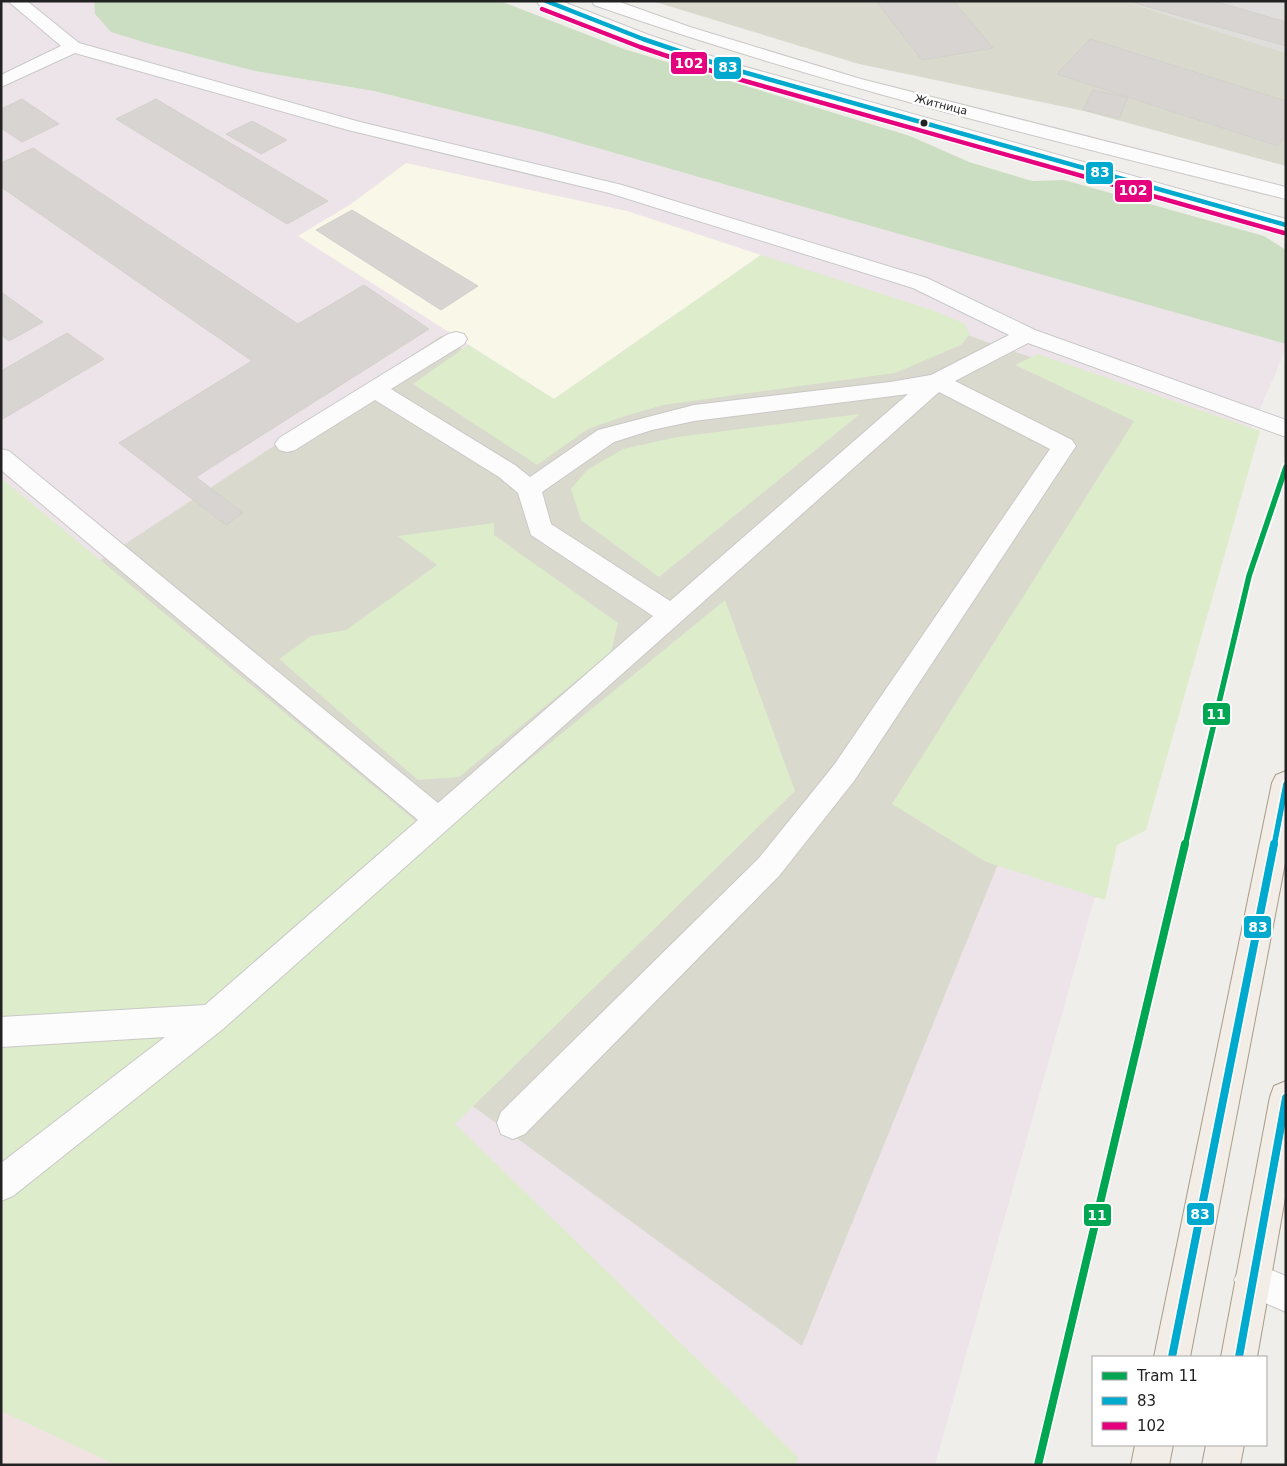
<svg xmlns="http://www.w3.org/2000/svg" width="1287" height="1466" viewBox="0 0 1287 1466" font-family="'DejaVu Sans',sans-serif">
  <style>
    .residential { fill: #dfdedc }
    .commercial { fill: #f1e3e1 }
    .industrial { fill: #ede4e9 }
    .education { fill: #f8f7e8 }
    .construction { fill: #d9d9cd }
    .grass { fill: #ddeccb }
    .forest { fill: #cbdec1 }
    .building { fill: #d7d4d2; stroke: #d3d0cc }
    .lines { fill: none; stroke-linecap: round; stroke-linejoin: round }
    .minor-casing { stroke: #c9c8c7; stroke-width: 2 }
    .major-casing { stroke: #a79c86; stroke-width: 2 }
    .minor { fill: #fdfcfc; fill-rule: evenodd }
    .major { fill: #f3ede7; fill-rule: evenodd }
    .bus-1-far2-casing { stroke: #fff; stroke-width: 7 }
    .bus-1-far1-casing { stroke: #fff; stroke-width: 9 }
    .bus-1-casing { stroke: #fff; stroke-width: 11 }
    .bus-2-casing { stroke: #fff; stroke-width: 7 }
    .bus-1-far2 { stroke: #00a9ce; stroke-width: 4.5 }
    .bus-1-far1 { stroke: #00a9ce; stroke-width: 5.5 }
    .bus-1 { stroke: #00a9ce; stroke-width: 8 }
    .bus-2 { stroke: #e5007d; stroke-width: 4.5 }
    .tram-1-far1-casing { stroke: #fff; stroke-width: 9 }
    .tram-1-casing { stroke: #fff; stroke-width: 11 }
    .tram-1-far1 { stroke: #00a651; stroke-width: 5.5 }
    .tram-1 { stroke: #00a651; stroke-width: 8 }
    .bus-dot { fill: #222; stroke: #fff; stroke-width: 2 }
    .labels { text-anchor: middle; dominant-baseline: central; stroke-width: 5; stroke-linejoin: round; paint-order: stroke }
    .far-street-label { font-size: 11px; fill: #222; stroke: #fff }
    .line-badge { stroke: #fff; stroke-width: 2 }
    .badge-label { font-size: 14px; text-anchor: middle; font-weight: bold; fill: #fff }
  </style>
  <rect width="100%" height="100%" fill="#f0eeeb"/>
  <polygon class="residential" points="1124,1 1286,1 1286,53"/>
  <polygon class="commercial" points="1,1411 116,1465 1,1465"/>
  <polygon class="industrial" points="1,1 94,1 95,14 150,44 255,71 374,91 541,132 1286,344 1286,349 1181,591 935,1465 116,1465 1,1411"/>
  <polygon class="education" points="406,163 627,211 761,255 554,399 298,236 351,204"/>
  <g class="construction">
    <polygon points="652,1 1124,1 1286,53 1286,166 1084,111 859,64"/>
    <polygon points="768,266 1183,410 802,1346 386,1043 37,602 441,336 559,407"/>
  </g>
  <g class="grass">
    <polygon points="761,255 938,312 965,324 970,334 961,345 895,373 663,405 625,416 588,429 537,465 413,384 468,345 554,399"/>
    <polygon points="1038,354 1260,431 1146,830 1117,845 1105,900 986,862 892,804 1134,421 1015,365"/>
    <polygon points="860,414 659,577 581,520 571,489 587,470 623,449 677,437"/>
    <polygon points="1,478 435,837 725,600 795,791 455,1124 798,1457 795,1465 116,1465 1,1411"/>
    <polygon points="494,523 494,535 618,623 611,652 459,777 418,780 279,659 311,636 346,630 437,565 398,536"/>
  </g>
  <polygon class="forest" points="94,1 500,1 624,49 910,136 969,162 1032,181 1064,180 1264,236 1286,250 1286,344 541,132 374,91 255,71 150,44 111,32 95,14"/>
  <g class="building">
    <polygon points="876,1 953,1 993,48 922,60"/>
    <polygon points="1127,1 1214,1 1286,22 1286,46"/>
    <polygon points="1090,39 1286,101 1286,135 1278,146 1057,74"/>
    <polygon points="1093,90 1128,98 1119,118 1083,110"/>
    <polygon points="22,99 59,124 22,142 1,128 1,109"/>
    <polygon points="156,99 328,201 287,224 116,119"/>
    <polygon points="252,121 287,140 261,154 226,134"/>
    <polygon points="33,148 298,324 364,285 429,329 196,477 243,513 226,525 119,443 252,361 1,187 1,163"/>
    <polygon points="352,210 478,286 441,310 316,230"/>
    <polygon points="1,292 43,322 9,341 1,335"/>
    <polygon points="67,333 104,359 1,420 1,371"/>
  </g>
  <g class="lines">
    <g class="minor-casing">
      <g id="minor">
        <path d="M8,1H27L79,43L360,122L622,185L927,278L1035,330L1286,420V437L1028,343L955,381L1072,440L1076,446L854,781L779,876L525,1134L513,1139L501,1134L497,1123L501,1112L759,858L834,765L1050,449L939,392L223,1029L13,1196L1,1201V1163L165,1037L1,1047V1017L205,1005L418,820L1,470V449L9,451L438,803L653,616L531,535L518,493L499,477L375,400L295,450L287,452L279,450L275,444L279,438L448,334L456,332L464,334L467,339L464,344L391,389L515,465L530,477L598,430L694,405L890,382L931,375L1009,335L913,288L609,193L348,130L75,53L1,87V75L61,46ZM908,394L670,601L551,524L542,492L614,442L652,430L694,421Z"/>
        <polygon points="537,1 561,1 649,35 735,64 1286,219 1286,231 723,72 637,43 539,5"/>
        <path d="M592,1H617L690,27L861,79L1286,187V199C1053,141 820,84 594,5Z"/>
        <polygon points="1252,1262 1286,1276 1286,1312 1240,1292 1234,1280 1240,1268"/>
      </g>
    </g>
    <g class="major-casing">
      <g id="major">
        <polygon points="1286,771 1286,858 1190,1357 1154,1357 1272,783 1276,775"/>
        <polygon points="1286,1081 1286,1192 1257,1357 1221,1357 1270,1097 1274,1086"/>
        <polygon points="1135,1445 1173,1445 1169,1465 1131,1465"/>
        <polygon points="1206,1445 1244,1445 1240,1465 1202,1465"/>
      </g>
    </g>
    <use href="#minor" class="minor"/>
    <use href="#major" class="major"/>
    <g class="bus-1-far2-casing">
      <polyline id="bus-1-far2" points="546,1 643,39 729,68 1286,225"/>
    </g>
    <g class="bus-1-far1-casing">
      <polyline id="bus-1-far1" points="1274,846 1286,784"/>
    </g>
    <g class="bus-1-casing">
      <g id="bus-1">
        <polyline points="1172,1357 1274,844"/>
        <polyline points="1239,1357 1286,1098"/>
      </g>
    </g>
    <g class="bus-2-casing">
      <polyline id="bus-2" points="542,9 640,47 727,76 1284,233"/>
    </g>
    <use href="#bus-1-far2" class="bus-1-far2"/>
    <use href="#bus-1-far1" class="bus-1-far1"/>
    <use href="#bus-1" class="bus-1"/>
    <use href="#bus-2" class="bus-2"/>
    <g class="tram-1-far1-casing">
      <polyline id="tram-1-far1" points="1185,846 1249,576 1286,467"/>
    </g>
    <g class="tram-1-casing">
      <polyline id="tram-1" points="1038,1465 1185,844"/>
    </g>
    <use href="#tram-1-far1" class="tram-1-far1"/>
    <use href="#tram-1" class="tram-1"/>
  </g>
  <circle class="bus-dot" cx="924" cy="123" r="4.5"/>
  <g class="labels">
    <g class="far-street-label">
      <text transform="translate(941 105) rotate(14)">Житница</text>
    </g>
  </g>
  <g class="line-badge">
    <rect x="670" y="51" width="38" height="24" rx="5" fill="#e5007d"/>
    <rect x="713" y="56" width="29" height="24" rx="5" fill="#00a9ce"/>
    <rect x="1085" y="161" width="29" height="24" rx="5" fill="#00a9ce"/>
    <rect x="1114" y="179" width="39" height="24" rx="5" fill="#e5007d"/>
    <rect x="1202" y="702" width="29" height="24" rx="5" fill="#00a651"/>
    <rect x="1243" y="915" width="29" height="24" rx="5" fill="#00a9ce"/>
    <rect x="1186" y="1202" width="29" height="24" rx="5" fill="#00a9ce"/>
    <rect x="1083" y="1203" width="29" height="24" rx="5" fill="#00a651"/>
  </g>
  <g class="badge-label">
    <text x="689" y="68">102</text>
    <text x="728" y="72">83</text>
    <text x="1100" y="177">83</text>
    <text x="1133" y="195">102</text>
    <text x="1216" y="719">11</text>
    <text x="1258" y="932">83</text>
    <text x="1200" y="1219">83</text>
    <text x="1097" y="1220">11</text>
  </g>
  <rect width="1287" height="1466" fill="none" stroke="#222222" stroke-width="5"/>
  <rect x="1092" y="1356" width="175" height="90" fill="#ffffff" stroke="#a7a7a7"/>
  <rect x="1102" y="1372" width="25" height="8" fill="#00a651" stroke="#a7a7a7"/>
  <text x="1137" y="1381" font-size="15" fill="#222222">Tram 11</text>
  <rect x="1102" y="1397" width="25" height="8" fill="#00a9ce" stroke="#a7a7a7"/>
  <text x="1137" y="1406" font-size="15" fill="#222222">83</text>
  <rect x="1102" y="1422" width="25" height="8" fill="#e5007d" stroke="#a7a7a7"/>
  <text x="1137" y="1431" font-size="15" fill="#222222">102</text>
</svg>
